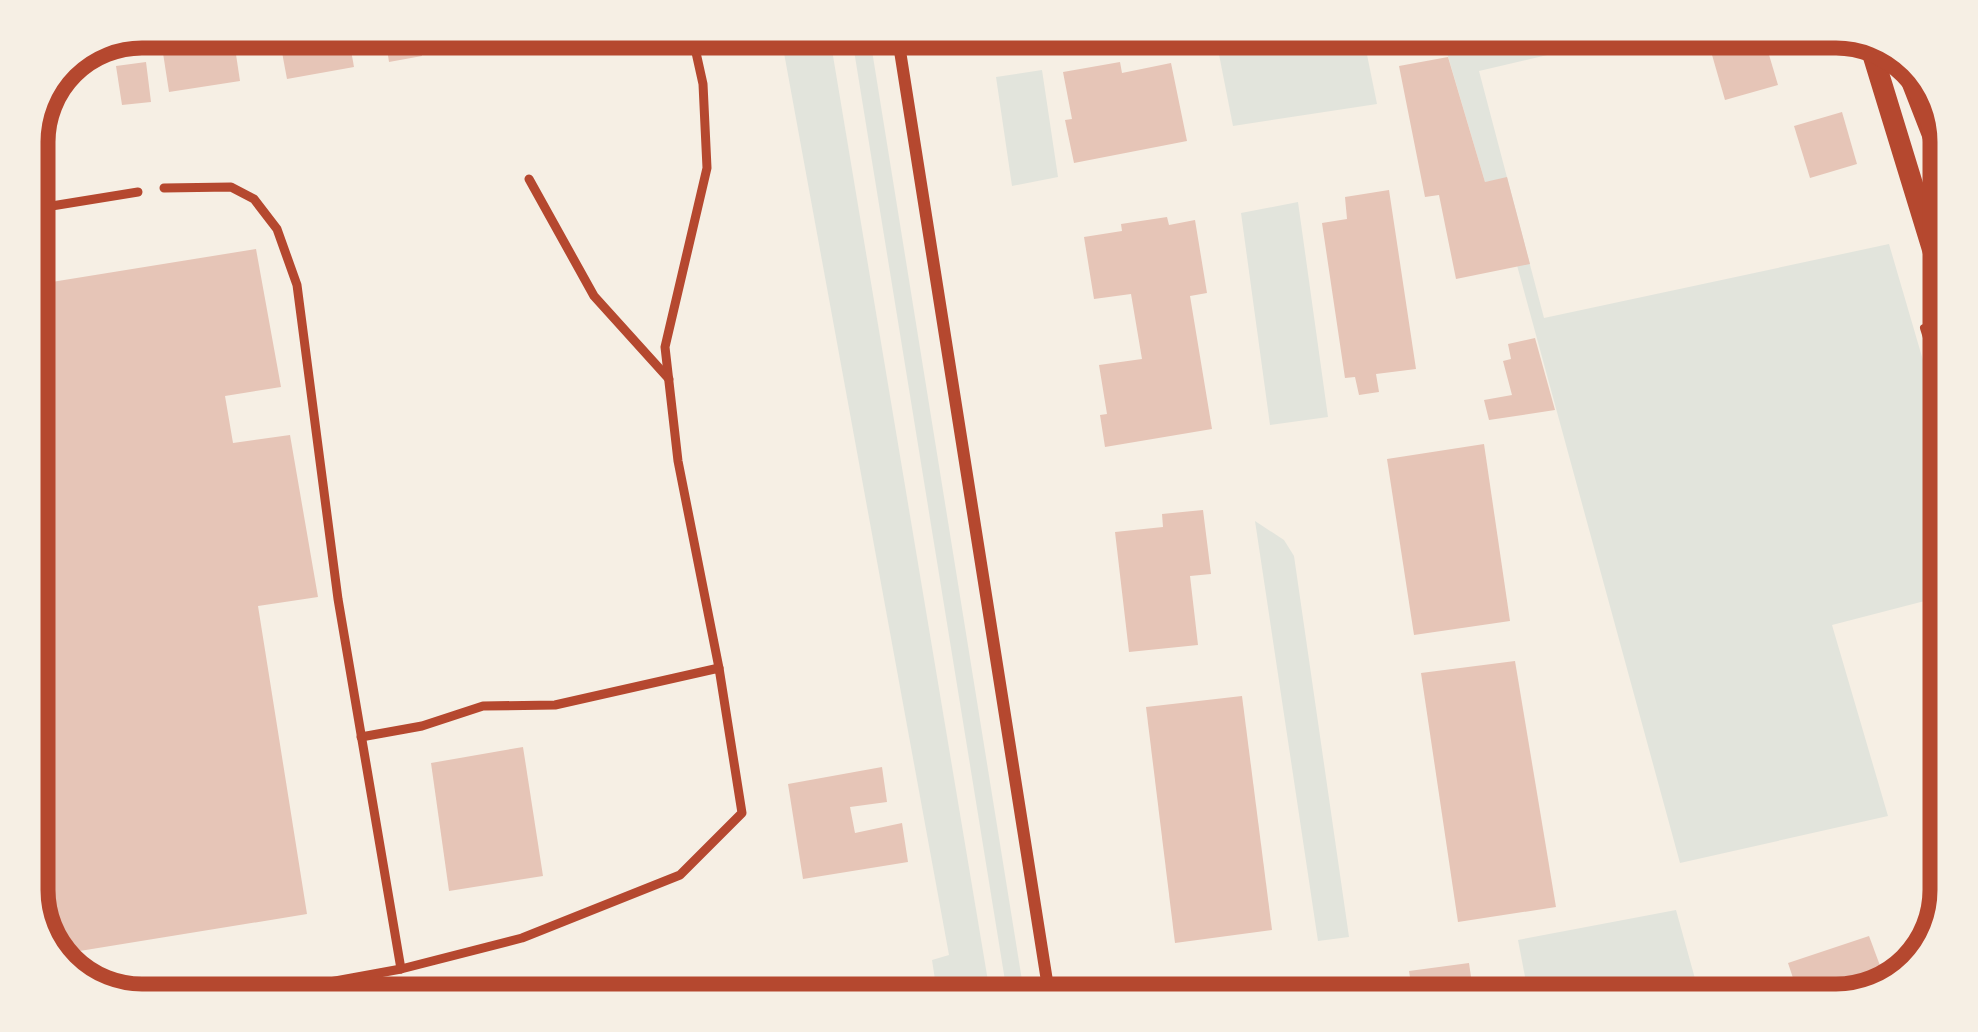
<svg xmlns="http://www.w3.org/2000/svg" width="1978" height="1032" viewBox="0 0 1978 1032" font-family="'Sofia Sans Condensed',sans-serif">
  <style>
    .green { fill: #e2e4dc }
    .building { fill: #e6c5b7 }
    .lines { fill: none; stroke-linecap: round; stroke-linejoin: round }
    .path { stroke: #b5482f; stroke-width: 8 }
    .service { stroke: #b5482f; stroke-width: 9 }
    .minor { stroke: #b5482f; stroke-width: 12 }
    .tertiary { stroke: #b5482f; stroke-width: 21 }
    .rim { fill: none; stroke: #b5482f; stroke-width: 15 }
  </style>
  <rect width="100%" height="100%" fill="#f6efe4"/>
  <g class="green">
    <polygon points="780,31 829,32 991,999 938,999 932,960 949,955"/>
    <polygon points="851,32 869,32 1025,999 1008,999"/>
    <polygon points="1215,34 1363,35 1377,104 1233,126"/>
    <polygon points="1442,36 1570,37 1573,49 1479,71 1544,318 1889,244 1946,439 1944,596 1832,625 1888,816 1680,863 1494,181 1485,182"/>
    <polygon points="1042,70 1058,177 1012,186 996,77"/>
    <polygon points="1298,202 1328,417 1270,425 1241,213"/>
    <polygon points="1255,521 1284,540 1294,556 1349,937 1318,941"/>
    <polygon points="1676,910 1702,1004 1530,1003 1518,940"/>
  </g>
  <g class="building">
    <polygon points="159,27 232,28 240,81 169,92"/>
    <polygon points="328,28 347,28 354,67 287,79 279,36"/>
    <polygon points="384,29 418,29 422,56 389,62"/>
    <polygon points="1719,38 1764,38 1778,85 1725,100 1708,41"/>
    <polygon points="1448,57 1485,182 1507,177 1530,264 1456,279 1439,195 1425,197 1399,66"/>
    <polygon points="146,62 151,102 122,105 116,66"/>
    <polygon points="1120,62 1122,73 1171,63 1187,141 1074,163 1065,120 1072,119 1063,72"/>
    <polygon points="1842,112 1857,164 1810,178 1794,126"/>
    <polygon points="1389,190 1416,369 1376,374 1379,392 1359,395 1355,377 1345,378 1322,223 1347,219 1345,197"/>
    <polygon points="1167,217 1169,225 1195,220 1207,293 1190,296 1212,429 1105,447 1100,415 1107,414 1099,365 1142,359 1131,294 1094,299 1084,237 1122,231 1121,224"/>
    <polygon points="256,249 281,387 225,396 233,443 290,435 318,597 258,606 307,914 49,956 27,899 27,286"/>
    <polygon points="1535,338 1555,410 1489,420 1484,400 1512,395 1503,361 1511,359 1508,344"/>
    <polygon points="1484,444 1510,621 1414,635 1387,459"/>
    <polygon points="1203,510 1211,574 1190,576 1198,645 1129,652 1115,532 1163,527 1162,514"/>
    <polygon points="1515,661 1556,907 1458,922 1421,673"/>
    <polygon points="1242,696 1272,930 1175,943 1146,707"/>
    <polygon points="523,747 543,876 449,891 431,763"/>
    <polygon points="882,767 887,802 850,807 855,833 902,823 908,862 803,879 788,784"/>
    <polygon points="1869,936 1888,987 1836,1005 1802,1005 1788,963"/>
    <polygon points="1469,963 1474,998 1414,1002 1409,971"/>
    <polygon points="1303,988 1304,1001 1212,1001 1212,998"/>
  </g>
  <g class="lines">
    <polyline class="path" points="1924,328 1947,401"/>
    <g class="service">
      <polyline points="693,39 703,84 707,168 665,347 678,461 719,668"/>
      <polyline points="529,179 594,296 669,379"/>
      <polyline points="164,188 231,187 254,199 277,229 297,285 338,599 401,969"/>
      <polyline points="27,210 138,192"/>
      <polyline points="264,994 401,969 522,938 680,875 742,813 719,668 555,705 483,706 422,726 361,737"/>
    </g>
    <polyline class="minor" points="897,32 1050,1000"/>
    <g class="tertiary">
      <polyline points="1868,39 1948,300"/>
      <polyline points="1899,49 1950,180"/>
    </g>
  </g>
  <path d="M0 0H1978V1032H0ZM142 48H1836A94 94 0 0 1 1930 142V890A94 94 0 0 1 1836 984H142A94 94 0 0 1 48 890V142A94 94 0 0 1 142 48Z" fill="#f6efe4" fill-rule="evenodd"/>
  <path class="rim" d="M142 48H1836A94 94 0 0 1 1930 142V890A94 94 0 0 1 1836 984H142A94 94 0 0 1 48 890V142A94 94 0 0 1 142 48Z"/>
</svg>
